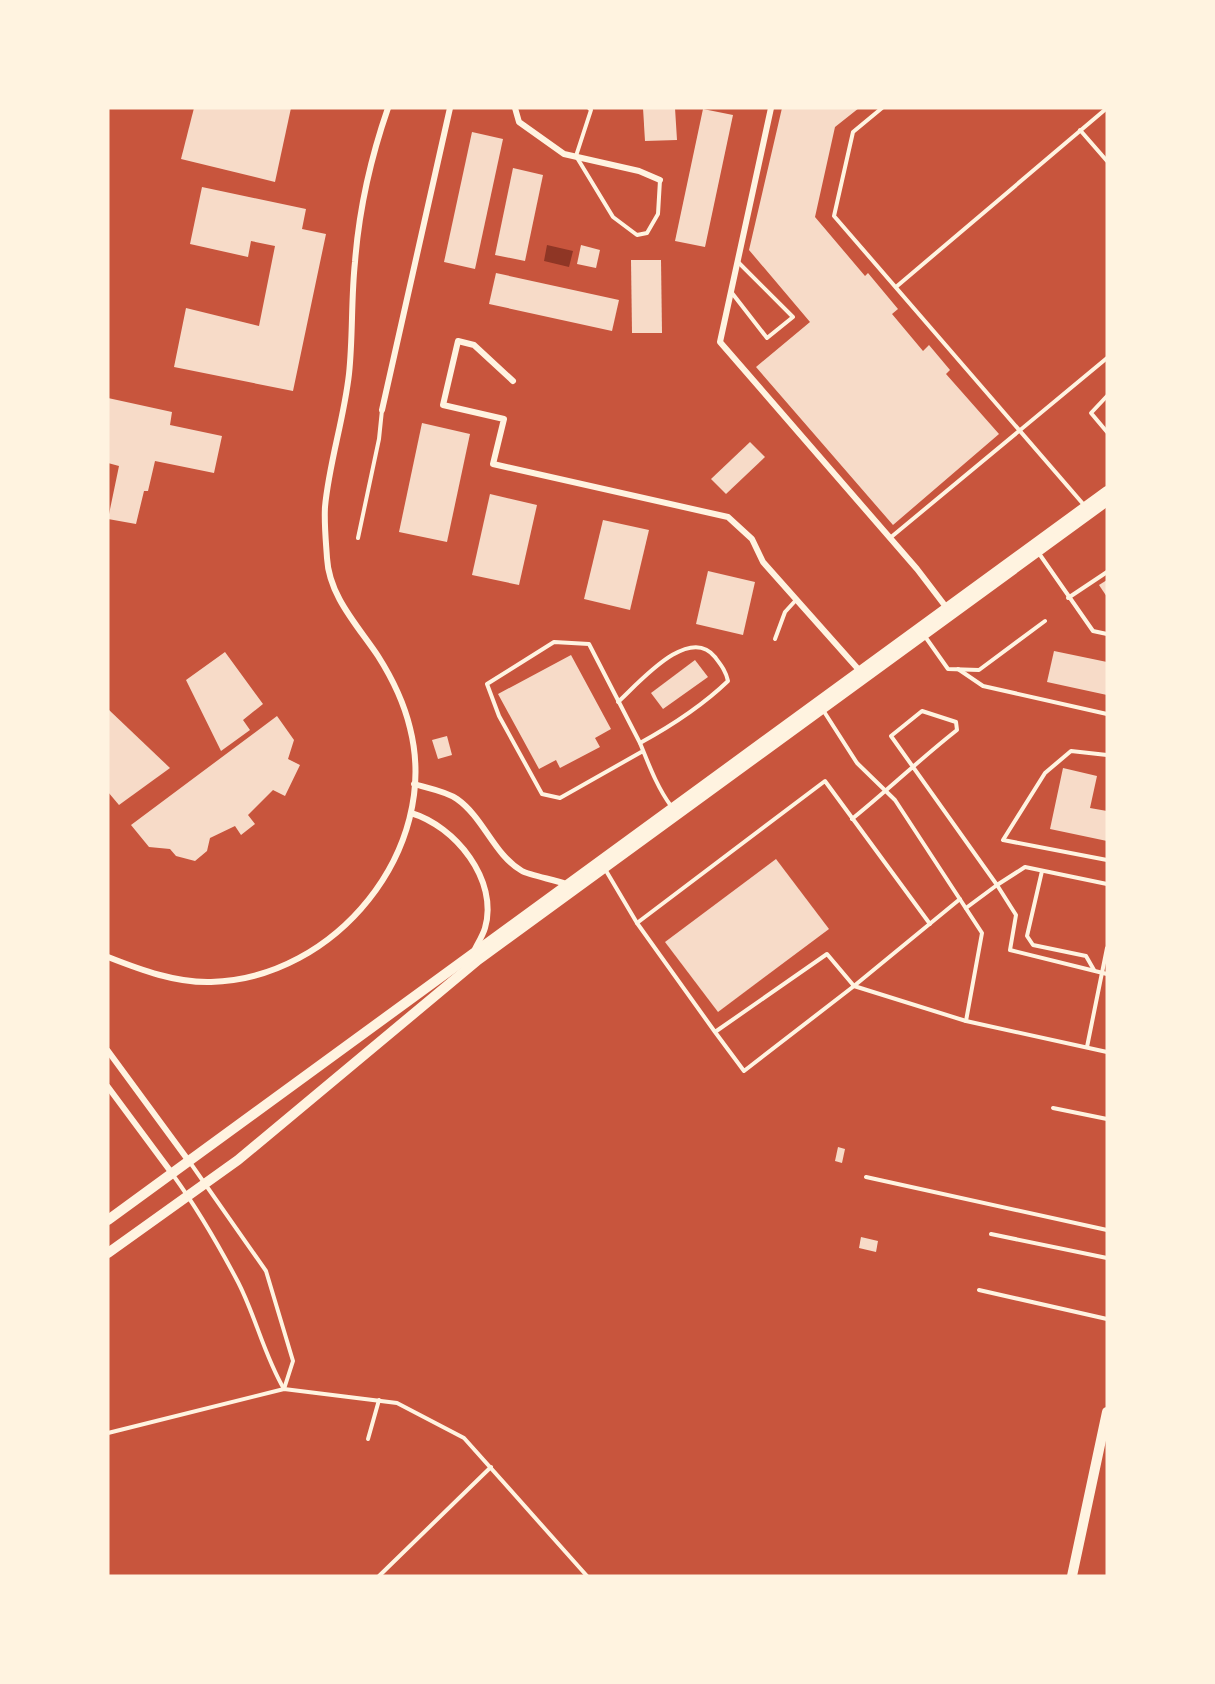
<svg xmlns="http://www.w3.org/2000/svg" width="1215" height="1684" viewBox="0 0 1215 1684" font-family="Signika,sans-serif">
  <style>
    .water { fill: #8f3625 }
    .building { fill: #f7dbc8 }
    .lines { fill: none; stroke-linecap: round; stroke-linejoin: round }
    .service { stroke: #fff3e0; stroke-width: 4 }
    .minor { stroke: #fff3e0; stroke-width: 6 }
    .secondary { stroke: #fff3e0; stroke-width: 10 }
    .primary { stroke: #fff3e0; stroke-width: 10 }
  </style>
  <rect width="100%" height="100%" fill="#c8553d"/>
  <polygon class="water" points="547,245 573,251 569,267 544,261"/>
  <g class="building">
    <polygon points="194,108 291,108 275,182 181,159"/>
    <polygon points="643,108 675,108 677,140 645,141"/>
    <polygon points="782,108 859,108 835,127 815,217 865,276 868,273 898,309 892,314 923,351 929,345 950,370 946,374 999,434 893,525 756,367 810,322 749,250"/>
    <polygon points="703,109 733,115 705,247 675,241"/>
    <polygon points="472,132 503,139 475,269 444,262"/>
    <polygon points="513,168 543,175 525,261 495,255"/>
    <polygon points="202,187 306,209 302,229 326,234 293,391 174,367 186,308 259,326 275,246 251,241 248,257 190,244"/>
    <polygon points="581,245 600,250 596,268 577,264"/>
    <polygon points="631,260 661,260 662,333 632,333"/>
    <polygon points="496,273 619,300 612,331 489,304"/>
    <polygon points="108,398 172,412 170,425 222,436 214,473 155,461 148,491 144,491 136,524 108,519 119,466 108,463"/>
    <polygon points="422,423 470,434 447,542 399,532"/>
    <polygon points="750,442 765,457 726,494 711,479"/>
    <polygon points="490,494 537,505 519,585 472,575"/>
    <polygon points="603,520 649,530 630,610 584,599"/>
    <polygon points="708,571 755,582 743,635 696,624"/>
    <polygon points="1107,580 1107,597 1099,585"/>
    <polygon points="1054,651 1107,662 1107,695 1047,682"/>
    <polygon points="225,652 263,704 243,720 250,730 221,751 186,680"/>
    <polygon points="571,655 611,729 595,738 600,747 560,768 556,760 539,769 498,694"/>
    <polygon points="695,660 708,677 663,709 651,693"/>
    <polygon points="108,709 170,768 119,805 108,792"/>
    <polygon points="277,716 294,740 288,759 300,765 285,796 273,790 248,815 255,824 241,835 235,826 210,838 207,851 195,861 176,856 170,849 149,847 131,825"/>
    <polygon points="447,736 452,755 438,759 432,740"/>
    <polygon points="1063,768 1097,776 1090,808 1107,811 1107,841 1050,829"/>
    <polygon points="776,859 829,929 718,1012 665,942"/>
    <polygon points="838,1147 845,1149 842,1163 835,1161"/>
    <polygon points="861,1237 878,1241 876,1252 859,1248"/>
  </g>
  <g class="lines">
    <g class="service">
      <polyline points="589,108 591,110 576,156 613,217 637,235 647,233 658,214 660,180"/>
      <polyline points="882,108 853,132 834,216 1084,505"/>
      <polyline points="1080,130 1107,161"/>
      <polyline points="896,287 1107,108"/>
      <polyline points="732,293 767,338 793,317 738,262"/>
      <polyline points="1107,396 1091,413 1107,432"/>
      <polyline points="358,538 379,439 382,410"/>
      <polyline points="890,538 1107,358"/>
      <polyline points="1038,552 1093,631 1107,634"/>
      <polyline points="1068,598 1107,572"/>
      <polyline points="924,635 948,669 979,670 1045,621"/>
      <polyline points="775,639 785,612 796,600"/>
      <polyline points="958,669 983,686 1107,714"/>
      <path d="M618,702C639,683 689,624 715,657C721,665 726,671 728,681C702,706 671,726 640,743"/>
      <polyline points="823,710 857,763 895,800 982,933 966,1021"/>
      <path d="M643,751L560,798L542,794L499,716L487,684L554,642L589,644L640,743C649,765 657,787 671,806"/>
      <polyline points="1107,755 1071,751 1045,773 1003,840 1107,860"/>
      <path d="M852,819C888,790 920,759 957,730L956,722L922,711L891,736L997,885L966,908"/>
      <polyline points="605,869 637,923 715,1032 827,954 854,986 744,1071 715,1032"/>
      <polyline points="1042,871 1027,936 1033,945 1086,956 1094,970"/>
      <polyline points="1107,884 1025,867 997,885 1016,915 1010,950 1107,974"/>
      <polyline points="637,923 825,781 930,924"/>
      <polyline points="854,986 966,1021 1107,1052"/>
      <polyline points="854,986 960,899"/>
      <polyline points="1087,1047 1107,948"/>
      <polyline points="1053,1108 1107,1119"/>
      <polyline points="189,1161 266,1271 293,1361 284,1389"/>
      <path d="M173,1175C197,1208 219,1246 238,1282C256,1317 264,1355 284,1389"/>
      <polyline points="866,1177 1107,1230"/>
      <polyline points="991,1234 1107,1258"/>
      <polyline points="979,1290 1107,1319"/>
      <polyline points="108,1433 284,1389 397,1403 464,1438 587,1576"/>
      <polyline points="368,1439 379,1400"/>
      <polyline points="379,1576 491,1467"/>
    </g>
    <g class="minor">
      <polyline points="515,108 519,122 564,154 639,171 660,180"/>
      <polyline points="771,108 720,342 917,569 946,607"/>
      <polyline points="513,381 474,345 458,341 443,405 504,419 493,464 728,517 752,539 763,562 859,670"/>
      <polyline points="382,410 450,108"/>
      <path d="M414,784C427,788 446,791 457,799C484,818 494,855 522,871C529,875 555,880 566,884"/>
      <path d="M411,813C455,826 499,880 485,928C483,935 478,943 475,949"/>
      <path d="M108,957C141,970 176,983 211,982C335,979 441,850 410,728C404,703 392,678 378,656C358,626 329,596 327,558C326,542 324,524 325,507C329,463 344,419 349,374C353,337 351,299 355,262C359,210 371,157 388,108"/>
      <polyline points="108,1051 188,1160"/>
      <polyline points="108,1087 171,1172"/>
    </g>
    <polyline class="secondary" points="1072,1576 1107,1412"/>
    <g class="primary">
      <polyline points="108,1220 1107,491"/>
      <polyline points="108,1253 238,1160 478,960 1107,501"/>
    </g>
  </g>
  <rect width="1215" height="1684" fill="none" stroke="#fff3e0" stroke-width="219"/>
</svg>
